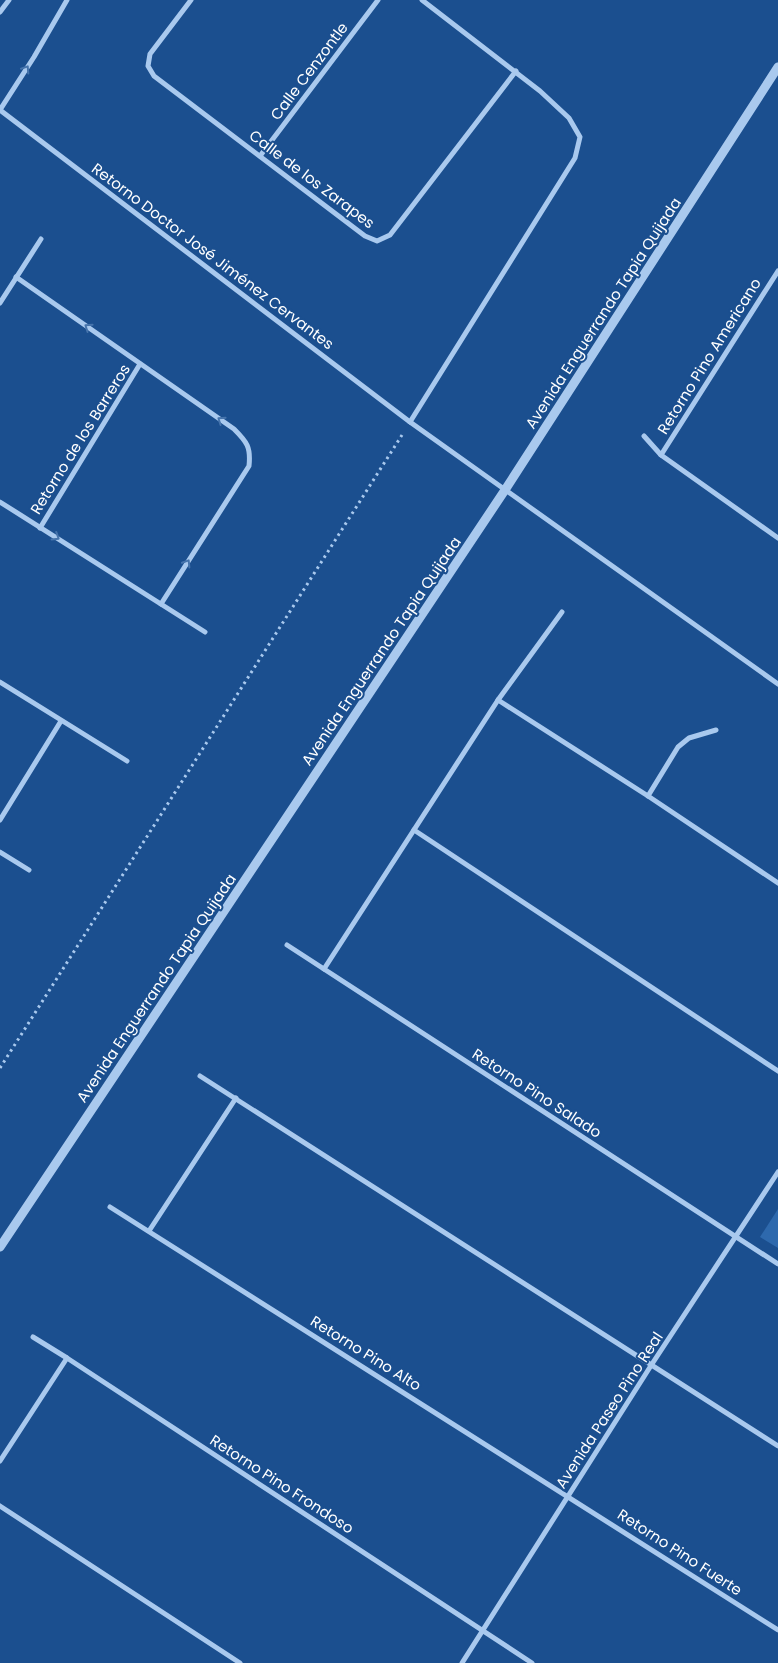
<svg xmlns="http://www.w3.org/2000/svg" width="778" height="1663" viewBox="0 0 778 1663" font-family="Poppins,sans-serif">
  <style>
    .green { fill: #2e69ad }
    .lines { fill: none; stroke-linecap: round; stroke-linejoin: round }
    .path { stroke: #a9c9ee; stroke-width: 3; stroke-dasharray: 2.5 4; stroke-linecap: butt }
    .minor { stroke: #a9c9ee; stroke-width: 5 }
    .tertiary { stroke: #a9c9ee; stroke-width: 9 }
    .oneway { stroke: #4674ac }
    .labels { text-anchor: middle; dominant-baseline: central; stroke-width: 4; stroke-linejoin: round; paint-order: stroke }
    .street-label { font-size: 15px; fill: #fff; stroke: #1b4f8f }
  </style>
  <rect width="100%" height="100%" fill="#1b4f8f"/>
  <polygon class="green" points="778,1209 778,1248 760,1237"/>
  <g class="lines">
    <polyline class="path" points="0,1068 402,435"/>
    <g class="minor">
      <polyline points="191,0 150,54 148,66 154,76 365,236 377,241 390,235 516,71"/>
      <polyline points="0,12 9,0"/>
      <polyline points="0,110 410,422 778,684"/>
      <polyline points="0,110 34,57 67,0"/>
      <polyline points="260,156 378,0"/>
      <path d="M16,277L234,429C247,442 251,447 249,466L161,604"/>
      <polyline points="0,303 41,239"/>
      <polyline points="410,422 575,158 580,137 569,118 540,91 422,0"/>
      <polyline points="644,436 661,455 778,538"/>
      <polyline points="661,455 778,271"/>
      <polyline points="0,502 205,632"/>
      <polyline points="40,528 140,364"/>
      <polyline points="0,682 127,761"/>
      <polyline points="498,700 648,796 778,883"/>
      <polyline points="648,796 678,747 689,738 716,730"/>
      <polyline points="0,820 61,721"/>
      <polyline points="414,830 778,1071"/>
      <polyline points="0,852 29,870"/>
      <polyline points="287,945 778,1264"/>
      <polyline points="324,969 498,700 562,612"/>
      <polyline points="200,1076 778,1446"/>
      <polyline points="110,1207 778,1630"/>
      <polyline points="149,1231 236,1098"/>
      <polyline points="33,1337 67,1358 532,1663"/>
      <polyline points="0,1461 67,1358"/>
      <polyline points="0,1506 240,1663"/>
      <polyline points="462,1663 652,1364 778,1172"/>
    </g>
    <polyline class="tertiary" points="0,1247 505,490 778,67"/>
  </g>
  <defs><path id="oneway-chevron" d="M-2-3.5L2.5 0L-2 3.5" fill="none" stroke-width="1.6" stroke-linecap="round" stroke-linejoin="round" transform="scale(1.25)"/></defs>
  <g class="oneway">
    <use href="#oneway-chevron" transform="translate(26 69) rotate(-57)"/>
    <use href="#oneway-chevron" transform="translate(88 327) rotate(-145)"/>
    <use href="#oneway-chevron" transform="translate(221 420) rotate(-145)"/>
    <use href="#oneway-chevron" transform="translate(56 537) rotate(32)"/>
    <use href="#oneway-chevron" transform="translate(187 563) rotate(-58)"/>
  </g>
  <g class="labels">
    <g class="street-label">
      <text transform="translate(309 71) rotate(-53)">Calle Cenzontle</text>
      <text transform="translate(312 179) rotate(37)">Calle de los Zarapes</text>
      <text transform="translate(213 256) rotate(37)">Retorno Doctor José Jiménez Cervantes</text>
      <text transform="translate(603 313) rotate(-57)">Avenida Enguerrando Tapia Quijada</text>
      <text transform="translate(709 356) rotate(-58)">Retorno Pino Americano</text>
      <text transform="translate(80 439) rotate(-58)">Retorno de los Barreros</text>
      <text transform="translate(381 651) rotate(-56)">Avenida Enguerrando Tapia Quijada</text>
      <text transform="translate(156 988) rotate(-56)">Avenida Enguerrando Tapia Quijada</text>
      <text transform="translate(537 1093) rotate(33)">Retorno Pino Salado</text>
      <text transform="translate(366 1353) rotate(32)">Retorno Pino Alto</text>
      <text transform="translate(609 1410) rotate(-57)">Avenida Paseo Pino Real</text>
      <text transform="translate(282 1484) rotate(33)">Retorno Pino Frondoso</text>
      <text transform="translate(680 1552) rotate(33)">Retorno Pino Fuerte</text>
    </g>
  </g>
</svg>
